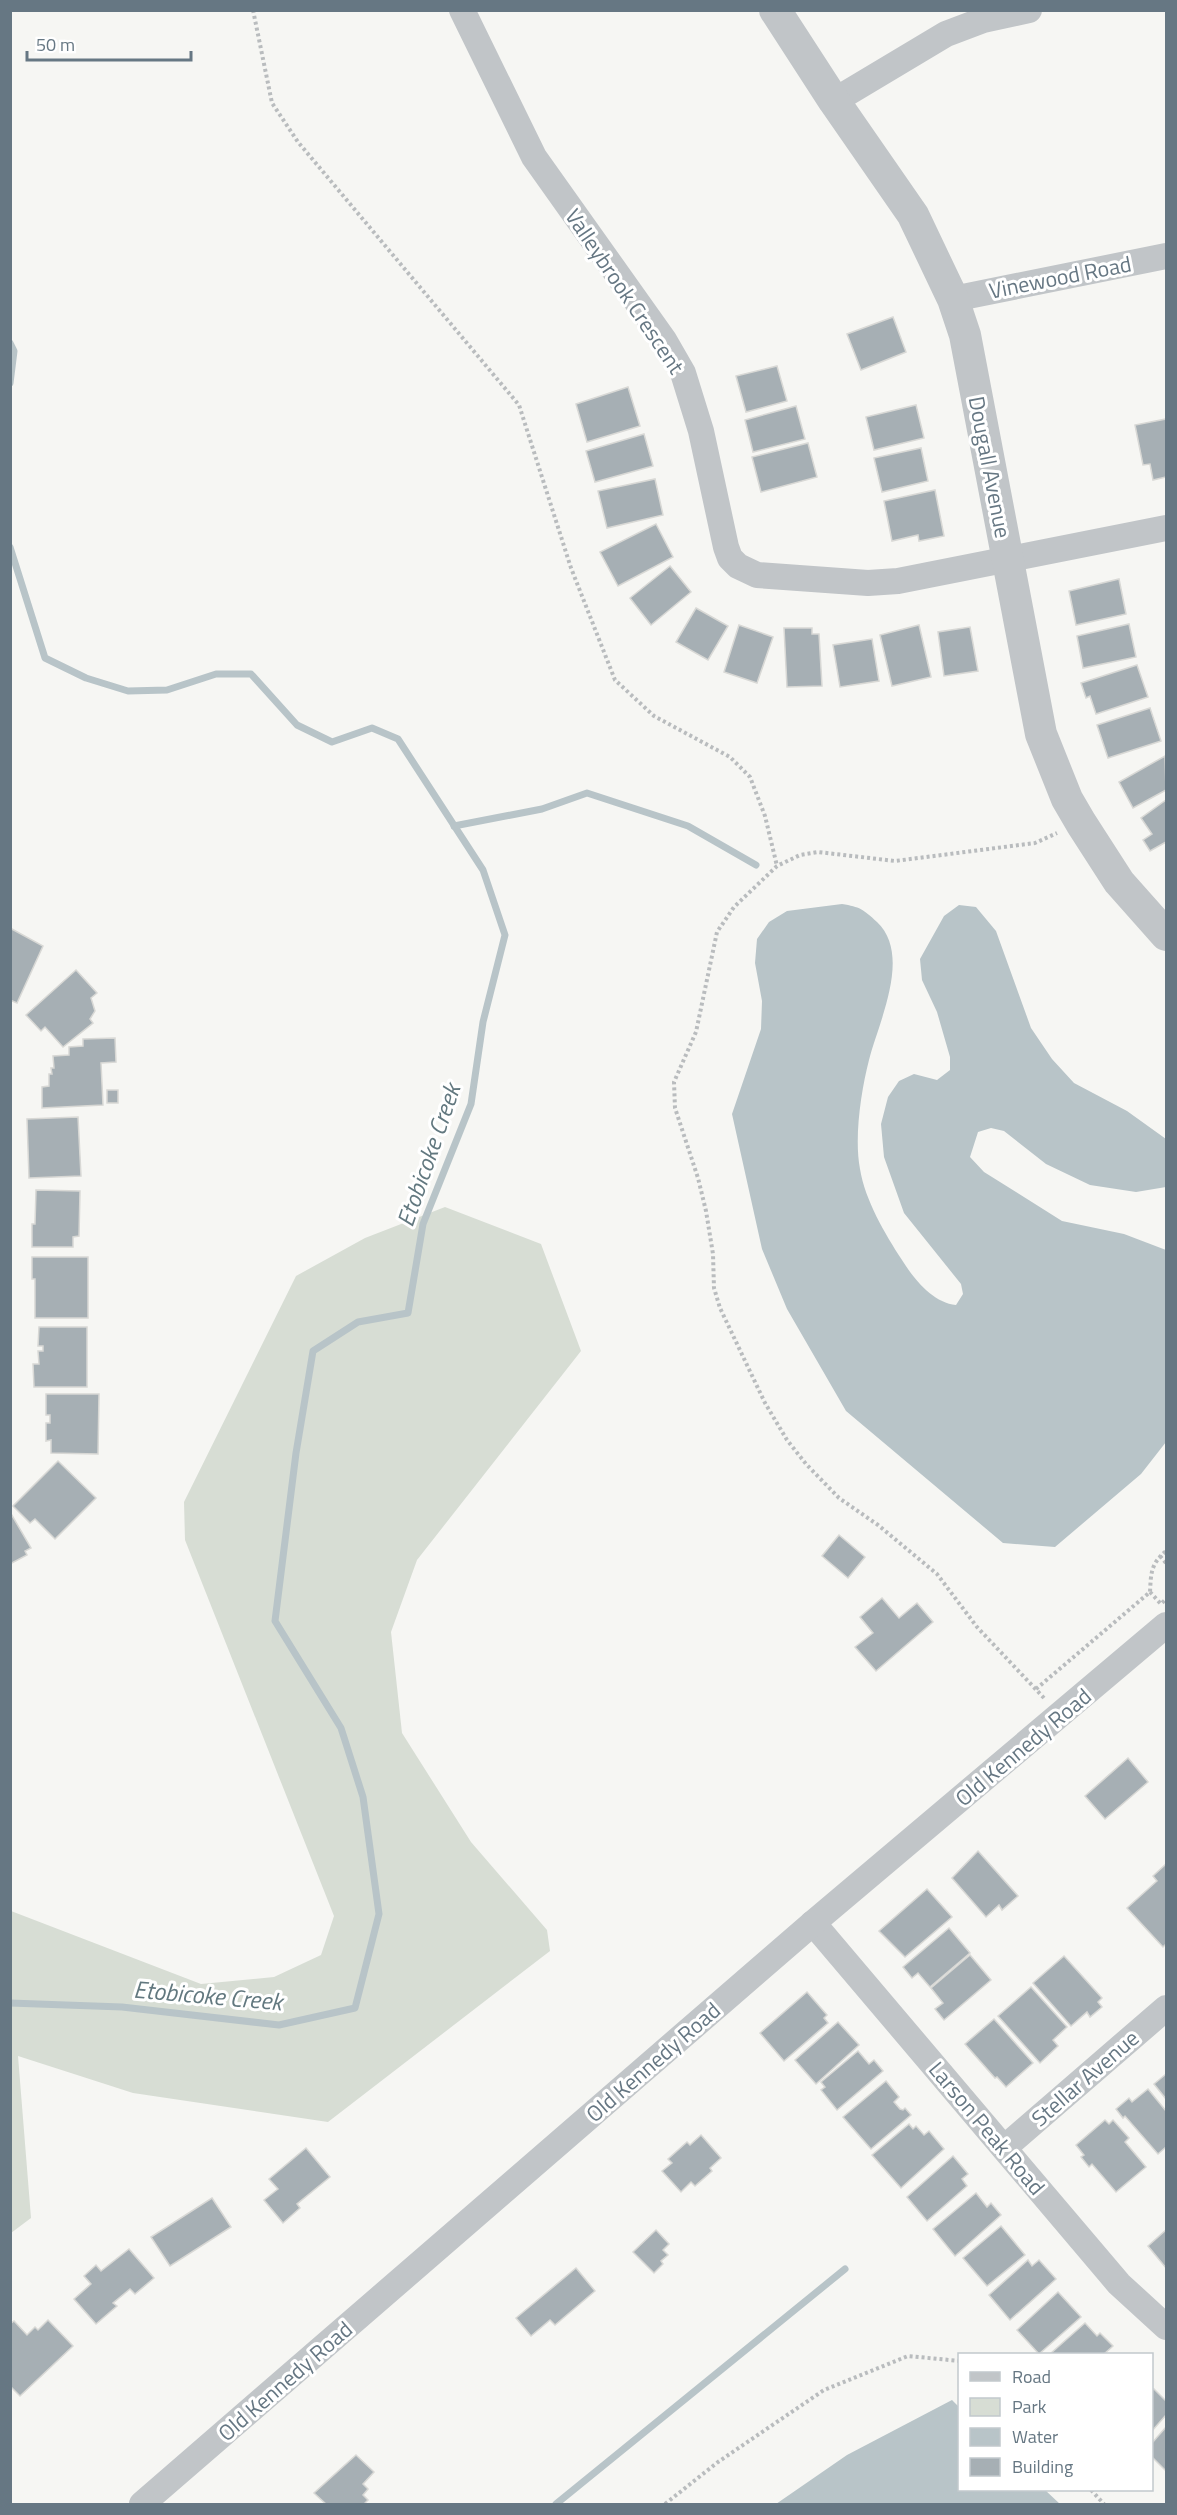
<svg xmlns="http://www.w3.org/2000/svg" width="1177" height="2515" viewBox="0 0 1177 2515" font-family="'Titillium Web',sans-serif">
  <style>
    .green { fill: #d7ddd4 }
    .water { fill: #b8c4c8 }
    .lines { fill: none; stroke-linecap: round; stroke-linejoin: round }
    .stream { stroke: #b8c4c8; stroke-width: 7 }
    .building { fill: #a6afb4; stroke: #d8d8d5; stroke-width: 1.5 }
    .path { stroke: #b9bcbe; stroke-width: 4; stroke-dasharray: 3 3; stroke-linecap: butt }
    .minor { stroke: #c1c5c8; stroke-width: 26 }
    .tertiary { stroke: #c1c5c8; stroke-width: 32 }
    .labels { text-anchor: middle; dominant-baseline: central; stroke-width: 6; stroke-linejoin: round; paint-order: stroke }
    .street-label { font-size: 22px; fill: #667783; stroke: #fff }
    .water-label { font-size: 24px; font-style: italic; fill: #62787f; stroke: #fff }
  </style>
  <rect width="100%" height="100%" fill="#f6f6f3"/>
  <polygon class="green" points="445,1207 541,1244 581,1351 417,1560 391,1632 402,1733 471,1842 547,1930 550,1951 328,2122 133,2093 18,2056 31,2218 11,2233 11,1911 201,1984 274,1977 321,1955 334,1916 185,1540 184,1502 296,1276 365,1238"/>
  <g class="water">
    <path d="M842,904C860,907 863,909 877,922C912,955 879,1021 869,1060C861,1091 854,1138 860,1169C865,1200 885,1234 902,1260C913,1278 933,1303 956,1305L963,1294L961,1284L904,1213L884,1157L881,1124L888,1097L899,1081L914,1074L937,1080L950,1070V1057L937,1012L922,980L920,959L944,916L959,905L976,907L996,931L1031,1028L1052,1059L1074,1083L1127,1111L1166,1139V1187L1136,1192L1090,1185L1046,1164L1004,1131L991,1128L978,1132L970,1157L984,1172L1062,1221L1124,1234L1166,1250V1442L1141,1474L1055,1547L1003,1543L846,1411L787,1309L762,1249L732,1114L761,1029L762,1001L755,963L757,939L769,922L787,911Z"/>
    <polygon points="952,2400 959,2407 960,2490 1045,2490 1060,2504 776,2504 847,2455"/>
  </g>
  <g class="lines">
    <g class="stream">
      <polyline points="10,343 14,351 10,383"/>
      <polyline points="10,547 45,658 86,678 128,691 167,690 216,674 251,674 297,725 332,742 372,728 398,739 483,870 505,935 483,1022 471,1104 423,1224 408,1313 358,1322 313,1351 296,1453 275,1621 341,1728 363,1797 379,1914 355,2008 279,2025 122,2007 10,2003"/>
      <polyline points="454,826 542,809 587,793 688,826 756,865"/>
      <polyline points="556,2504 845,2269"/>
    </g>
  </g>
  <g class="building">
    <polygon points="893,317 906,352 861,370 847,334"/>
    <polygon points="777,366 787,401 746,412 736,376"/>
    <polygon points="628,387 640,426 587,442 576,404"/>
    <polygon points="916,405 924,438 874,450 866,417"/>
    <polygon points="796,406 805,439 753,452 745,420"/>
    <polygon points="1166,419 1166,477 1153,480 1150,464 1143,465 1135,425"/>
    <polygon points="644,434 653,466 595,482 586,451"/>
    <polygon points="808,443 817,477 761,492 752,457"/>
    <polygon points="921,448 928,481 882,492 874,458"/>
    <polygon points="655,479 663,515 607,528 598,491"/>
    <polygon points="935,490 944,536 919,541 918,535 892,541 884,501"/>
    <polygon points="656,524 673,557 618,586 600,552"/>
    <polygon points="670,566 691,592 651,625 630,598"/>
    <polygon points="1119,579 1126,614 1076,625 1069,591"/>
    <polygon points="696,608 728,626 708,660 676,642"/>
    <polygon points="1129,624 1136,657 1083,668 1077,636"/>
    <polygon points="739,625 773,637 757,683 724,672"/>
    <polygon points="919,625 931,677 892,686 880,635"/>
    <polygon points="970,627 978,671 944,676 938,632"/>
    <polygon points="784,628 812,628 812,634 819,634 822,686 787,687"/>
    <polygon points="872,639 879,681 840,687 833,645"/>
    <polygon points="1137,665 1148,697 1096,714 1090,696 1086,698 1081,683"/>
    <polygon points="1150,708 1161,741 1108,758 1097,725"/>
    <polygon points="1165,756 1166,790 1133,808 1119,782"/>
    <polygon points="1166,800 1166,842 1150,851 1143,840 1152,834 1141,818"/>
    <polygon points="10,928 43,946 17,1003 10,1000"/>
    <polygon points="76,970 97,993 91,998 95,1011 90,1019 93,1023 63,1047 45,1027 41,1031 26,1015"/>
    <polygon points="115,1038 116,1062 101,1063 103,1105 42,1108 42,1087 49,1086 49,1074 52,1074 51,1068 54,1068 53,1056 69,1055 69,1047 83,1046 83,1039"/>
    <rect x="107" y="1090" width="11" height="13"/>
    <polygon points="78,1117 81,1176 29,1178 27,1119"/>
    <polygon points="36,1190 80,1191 79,1236 73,1237 73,1247 32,1247 32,1224 35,1224"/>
    <polygon points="32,1257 88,1257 88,1318 35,1318 35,1279 32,1279"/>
    <polygon points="39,1327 87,1327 87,1387 34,1387 33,1364 39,1364 38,1351 43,1351 43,1346 38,1346"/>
    <polygon points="46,1394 99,1394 98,1454 51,1453 51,1440 46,1441 46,1423 50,1423 50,1415 46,1415"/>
    <polygon points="58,1461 96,1498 55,1539 35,1519 30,1523 13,1506"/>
    <polygon points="10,1512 31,1548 25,1551 27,1555 10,1564"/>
    <polygon points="839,1535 865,1557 848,1578 822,1556"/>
    <polygon points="882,1598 899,1618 917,1603 933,1622 876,1671 855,1647 873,1633 860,1617"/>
    <polygon points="1128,1758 1148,1782 1105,1819 1085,1796"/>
    <polygon points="978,1851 1018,1896 1002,1910 999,1905 986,1917 952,1878"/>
    <polygon points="1166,1864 1166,1944 1163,1947 1127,1908 1157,1881 1153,1876"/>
    <polygon points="927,1889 952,1917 905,1957 879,1931"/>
    <polygon points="949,1928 970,1953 930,1987 918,1973 912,1978 903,1967"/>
    <polygon points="970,1955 991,1980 944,2020 935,2009 943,2003 931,1988"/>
    <polygon points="1064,1956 1102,1998 1098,2002 1102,2007 1090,2017 1087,2012 1071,2026 1033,1983"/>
    <polygon points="1031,1987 1067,2027 1053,2040 1058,2046 1040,2063 998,2016"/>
    <polygon points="807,1992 827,2015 824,2018 828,2023 784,2061 760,2033"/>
    <polygon points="994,2019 1033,2063 1006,2087 997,2077 995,2078 965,2044"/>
    <polygon points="838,2022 859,2045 816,2084 795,2060"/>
    <polygon points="858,2051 869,2064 874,2060 883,2071 837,2110 821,2090 825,2087 821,2082"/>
    <polygon points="1166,2074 1166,2099 1154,2084"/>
    <polygon points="886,2081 899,2097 894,2102 900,2109 903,2110 905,2108 911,2115 871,2149 843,2117"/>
    <polygon points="1148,2089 1166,2111 1166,2147 1158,2154 1125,2116 1123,2118 1116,2109 1129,2098 1132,2102"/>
    <polygon points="1105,2120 1109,2124 1113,2120 1129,2138 1125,2142 1146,2167 1116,2192 1092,2164 1089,2167 1081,2157 1084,2155 1076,2145"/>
    <polygon points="909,2124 913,2129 916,2126 924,2135 929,2131 944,2149 901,2188 872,2155"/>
    <polygon points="701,2135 721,2158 710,2168 712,2171 695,2186 691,2182 681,2192 662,2171 672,2163 668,2159 687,2142 690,2145"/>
    <polygon points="306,2148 330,2177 297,2204 300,2208 283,2223 264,2200 278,2189 269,2179"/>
    <polygon points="953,2156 968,2174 962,2179 967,2186 927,2221 907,2197"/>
    <polygon points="976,2193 987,2207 991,2203 1001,2215 955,2256 933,2229"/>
    <polygon points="212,2198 231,2227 170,2266 151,2237"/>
    <polygon points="1001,2226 1025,2255 987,2286 963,2258"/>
    <polygon points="656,2230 669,2244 663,2250 668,2255 661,2261 663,2264 654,2273 633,2252"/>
    <polygon points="1166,2230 1166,2268 1148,2246"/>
    <polygon points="129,2249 154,2278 135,2294 130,2289 113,2303 117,2306 96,2324 74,2299 91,2284 84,2276 96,2265 101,2271"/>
    <polygon points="1028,2260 1032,2266 1039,2260 1056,2279 1010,2320 989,2295"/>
    <polygon points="576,2268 595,2291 555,2325 550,2320 531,2336 516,2318"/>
    <polygon points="1058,2292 1081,2317 1039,2354 1017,2330"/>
    <polygon points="48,2320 73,2346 20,2396 10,2386 10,2324 14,2321 27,2335 35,2327 38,2330"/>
    <polygon points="1085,2323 1097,2336 1100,2333 1113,2346 1104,2354 1050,2354"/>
    <polygon points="1154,2389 1166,2401 1166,2415 1152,2431 1152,2390"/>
    <polygon points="1166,2427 1166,2471 1152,2457 1152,2443"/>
    <polygon points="356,2455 374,2472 363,2484 368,2489 363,2495 368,2500 364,2504 326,2504 314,2493"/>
  </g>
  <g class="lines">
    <g class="path">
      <polyline points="253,10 272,103 298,142 519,405 571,568 615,680 654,716 730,757 750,777 765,816 777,866"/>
      <polyline points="1160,1556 1166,1563"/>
      <polyline points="1150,1592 1161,1604 1166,1599"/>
      <path d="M1036,1689L1150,1592C1151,1572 1151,1564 1166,1551"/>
      <polyline points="1044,1698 977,1627 937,1574 878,1525 839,1498 806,1464 787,1440 765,1403 720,1308 714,1288 713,1254 706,1211 698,1178 675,1108 674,1082 696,1032 717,932 734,907 777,866 800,855 818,852 895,861 1035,843 1057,833"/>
      <polyline points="1091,2490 1104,2504"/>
      <polyline points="665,2504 718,2462 824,2390 908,2356 960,2361"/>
    </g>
    <g class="minor">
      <polyline points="462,10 534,157 664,340 683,373 701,431 726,547 730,558 738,566 757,575 868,583 898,581 1166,528"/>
      <polyline points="834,101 946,34 983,20 1029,10"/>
      <polyline points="953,299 1166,256"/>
      <polyline points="813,1923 1119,2284 1166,2327"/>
      <polyline points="1004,2148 1166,2008"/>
      <polyline points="142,2504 813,1923 1166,1625"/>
    </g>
    <polyline class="tertiary" points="775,10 834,101 913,215 953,299 965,335 1041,734 1067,799 1081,823 1119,882 1166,935"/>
  </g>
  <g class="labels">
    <g class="street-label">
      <text transform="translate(1060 277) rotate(-11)">Vinewood Road</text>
      <text transform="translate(625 291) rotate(56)">Valleybrook Crescent</text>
      <text transform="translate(990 467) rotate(79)">Dougall Avenue</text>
      <text transform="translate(1023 1747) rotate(-40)">Old Kennedy Road</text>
      <text transform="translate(653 2062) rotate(-41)">Old Kennedy Road</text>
      <text transform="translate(1085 2078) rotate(-41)">Stellar Avenue</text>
      <text transform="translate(987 2128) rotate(50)">Larson Peak Road</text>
      <text transform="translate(285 2381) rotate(-41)">Old Kennedy Road</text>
    </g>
    <g class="water-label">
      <text transform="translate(428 1155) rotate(-71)">Etobicoke Creek</text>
      <text transform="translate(208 1995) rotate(5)">Etobicoke Creek</text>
    </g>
  </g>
  <rect width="1177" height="2515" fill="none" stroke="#667783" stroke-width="24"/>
  <rect x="958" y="2353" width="195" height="138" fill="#ffffff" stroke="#c2c9cd" stroke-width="1.5"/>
  <rect x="970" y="2372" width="30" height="9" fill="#c1c5c8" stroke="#c2c9cd" stroke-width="1.5"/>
  <text x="1012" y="2383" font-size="18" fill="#667783">Road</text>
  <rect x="970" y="2398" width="30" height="18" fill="#d7ddd4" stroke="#c2c9cd" stroke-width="1.5"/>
  <text x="1012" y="2413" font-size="18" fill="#667783">Park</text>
  <rect x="970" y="2428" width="30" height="18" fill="#b8c4c8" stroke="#c2c9cd" stroke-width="1.5"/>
  <text x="1012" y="2443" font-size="18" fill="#667783">Water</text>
  <rect x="970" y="2458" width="30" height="18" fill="#a6afb4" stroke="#c2c9cd" stroke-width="1.5"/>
  <text x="1012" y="2473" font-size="18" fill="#667783">Building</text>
  <path d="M27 51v9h164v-9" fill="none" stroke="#667783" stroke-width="3"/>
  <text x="36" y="51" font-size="18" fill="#667783" stroke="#ffffff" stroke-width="4.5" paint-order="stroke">50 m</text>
</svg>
